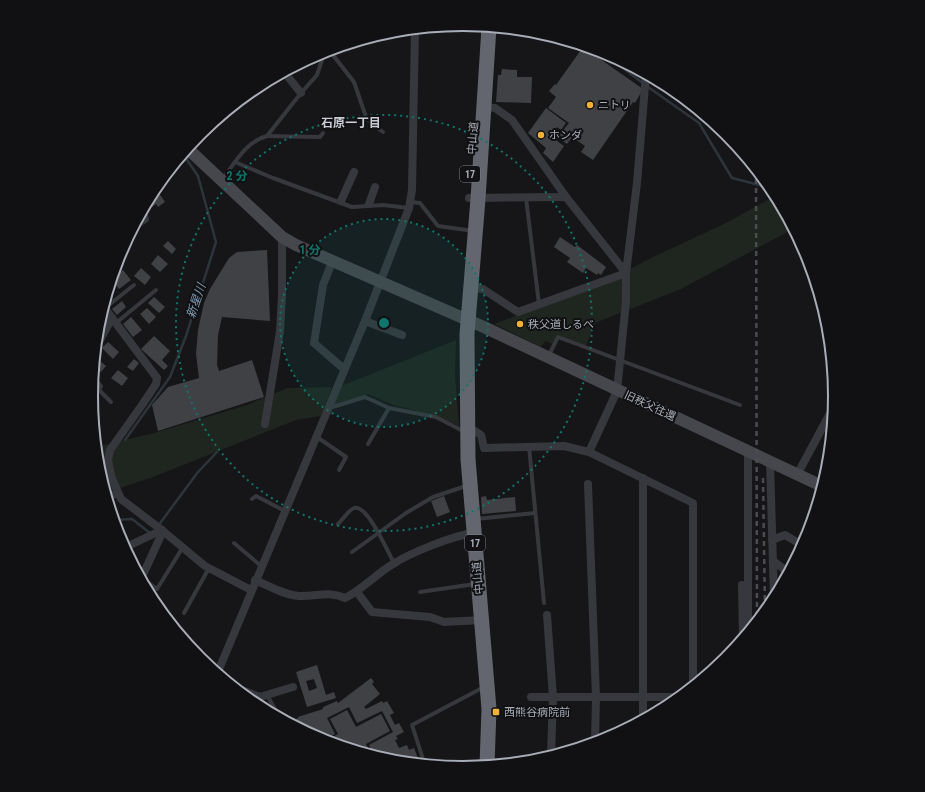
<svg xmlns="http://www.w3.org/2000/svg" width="925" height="792" viewBox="0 0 925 792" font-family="'Roboto Condensed','Noto Sans JP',sans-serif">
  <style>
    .green { fill: #1e261f }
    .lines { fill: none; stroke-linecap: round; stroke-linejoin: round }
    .stream { stroke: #2c353c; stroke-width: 2.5 }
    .building { fill: #404145; fill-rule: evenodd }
    .lane { stroke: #37383d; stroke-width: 4 }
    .street { stroke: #37383d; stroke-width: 8 }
    .secondary { stroke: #45474d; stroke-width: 12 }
    .highway { stroke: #63666e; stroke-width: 15 }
    .rail { stroke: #4a4c52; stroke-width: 2.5; stroke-dasharray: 5 4; stroke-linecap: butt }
    .ring { fill: none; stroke: #0f766e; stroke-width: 2; stroke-dasharray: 2 4 }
    .poi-dot { fill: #f2b134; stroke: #111113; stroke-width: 1.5 }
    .labels { text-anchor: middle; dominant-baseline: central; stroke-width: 4; stroke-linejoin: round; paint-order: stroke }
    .shield { fill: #111113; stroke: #7b7e86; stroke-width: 1 }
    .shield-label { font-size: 10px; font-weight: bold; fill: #a8adb8 }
    .poi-label { font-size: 11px; fill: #a8adb8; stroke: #111113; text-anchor: start }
    .street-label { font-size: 11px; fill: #a8adb8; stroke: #111113 }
    .neighbourhood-label { font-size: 12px; font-weight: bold; fill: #c9ccd4; stroke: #111113 }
    .water-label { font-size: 12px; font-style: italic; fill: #7f9bb3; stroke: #111113 }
    .rim { fill: none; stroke: #a8adb8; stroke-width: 2 }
    .centre { fill: #0f766e; stroke: #111113; stroke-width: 2 }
    .ring-label { font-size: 12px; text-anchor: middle; font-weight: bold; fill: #0f766e; stroke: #111113; stroke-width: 4; stroke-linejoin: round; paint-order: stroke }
  </style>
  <rect width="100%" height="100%" fill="#161618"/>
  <g class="green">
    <polygon points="775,196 793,229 681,289 595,323 586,346 557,335 553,344 545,341 541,347 494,324 603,283 653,257 726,223"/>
    <polygon points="456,340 455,375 459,426 438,416 393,405 368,394 328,406 341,386"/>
    <polygon points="332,387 321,416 296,420 153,477 105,493 98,468 96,447 154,433 247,405 287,388"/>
  </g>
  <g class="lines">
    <g class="stream">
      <polyline points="615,58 623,68 644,84"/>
      <polyline points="648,87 699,123 732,178 771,188"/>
      <polyline points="125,440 170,377 186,336 216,242 198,176 185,157"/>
      <polyline points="113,520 132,519 150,533"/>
      <polyline points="158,526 198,472 217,452"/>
    </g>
  </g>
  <g class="building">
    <polygon points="583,47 643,89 635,103 633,102 593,160 581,152 585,146 572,137 567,144 556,136 561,133 569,123 548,108 556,97 549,91 555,84 556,85"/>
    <polygon points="502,69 517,70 517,77 532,77 531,103 496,102 498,75 501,75"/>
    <polygon points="546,108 566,123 561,130 557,127 550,136 564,146 553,162 543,153 546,148 528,133"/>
    <polygon points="156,189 165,202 158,207 156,204 152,207 147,200 151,193"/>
    <polygon points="560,237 575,247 577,245 606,267 601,275 598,273 597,275 586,268 583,273 567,262 570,258 554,247"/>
    <polygon points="168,241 176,249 172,254 163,246"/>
    <polygon points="267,250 270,321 222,317 218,335 217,365 219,371 252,360 264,397 158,431 152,405 168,387 199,378 196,354 198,330 204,303 210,289 229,258 237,252"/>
    <polygon points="158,255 168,264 160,272 151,264"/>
    <polygon points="117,263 121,268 114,273 113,272"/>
    <polygon points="141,268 151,277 145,285 134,276"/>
    <polygon points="123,270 131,280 119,289 111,279"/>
    <polygon points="108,290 111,295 105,299"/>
    <polygon points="154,297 165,307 159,313 148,303"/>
    <polygon points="122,301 126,307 117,315 112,309"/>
    <polygon points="147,308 156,317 149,324 140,314"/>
    <polygon points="131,317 142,330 133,337 123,324"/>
    <polygon points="154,336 170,351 162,360 168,366 164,370 141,349"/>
    <polygon points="108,342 119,352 113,359 102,348"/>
    <polygon points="94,356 106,366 101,372 93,367"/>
    <polygon points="134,359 139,363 133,371 127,367"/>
    <polygon points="118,370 128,378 122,386 111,378"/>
    <polygon points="444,496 450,512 437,517 431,501"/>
    <polygon points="486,496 487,500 515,497 516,511 482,514 481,497"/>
    <path d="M317,665L326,695L334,692L336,698L307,707L296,672ZM314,679L317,688L309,691L306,681Z"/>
    <polygon points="371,678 374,682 372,684 380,694 364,707 366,709 382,701 383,703 387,701 394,713 390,715 395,725 399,723 404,732 396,736 398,739 395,740 399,748 407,745 409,750 414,748 418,758 407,763 390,761 374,756 369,745 393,732 382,711 357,723 349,707 327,718 335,734 328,738 330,743 327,742 324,736 317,738 302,730 300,724 297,724 296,719 298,718 298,717 323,709 323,707 337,701 338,703"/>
    <polygon points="347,710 356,727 381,714 390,731 366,744 371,755 334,744 331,738 338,734 330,719"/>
  </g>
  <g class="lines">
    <g class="lane">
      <polyline points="447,26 480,29"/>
      <polyline points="329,50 354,82 366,117 372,124 383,132"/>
      <polyline points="267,136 320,137 323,133"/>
      <polyline points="235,162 273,178 352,207 383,205 409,208"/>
      <path d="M222,180C235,163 245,142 267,136L301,93L317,75L325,51"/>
      <polyline points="526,198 539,304"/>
      <polyline points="410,202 420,203 438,226 467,230"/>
      <polyline points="105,308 134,285"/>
      <polyline points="116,323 156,290"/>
      <polyline points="549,355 558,337 740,405"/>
      <polyline points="92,376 101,386 99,390 111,402"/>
      <polyline points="329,408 365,397 389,408"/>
      <polyline points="317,437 346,457 339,470"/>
      <polyline points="368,444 389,408 436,417 465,432"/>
      <polyline points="529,446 544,603"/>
      <polyline points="252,499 256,496 285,511"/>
      <polyline points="476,519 535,513"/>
      <path d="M338,524C343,519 349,510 354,508C368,504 388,553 394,563"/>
      <polyline points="234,543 261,566"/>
      <polyline points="352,552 406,513 433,497 466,486"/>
      <polyline points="142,578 157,589 183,547"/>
      <polyline points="420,592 475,584"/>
      <polyline points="184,613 209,568"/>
      <polyline points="190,648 191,648"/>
      <polyline points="267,695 280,718"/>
      <polyline points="421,764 423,759 412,725 484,687"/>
    </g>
    <g class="street">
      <polyline points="284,72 301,93"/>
      <polyline points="169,170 191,151"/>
      <polyline points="469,198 566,197"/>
      <polyline points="341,201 354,172"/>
      <polyline points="369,204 375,187"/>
      <polyline points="134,226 145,219 142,210"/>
      <polyline points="332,262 323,285 314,343 344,369"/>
      <polyline points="470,287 483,289 518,312 626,273 566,197 512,120 495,108 484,107"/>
      <polyline points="103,306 157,378 156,384 142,405 110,450 108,460 111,476 121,499 163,531 205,566 251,590"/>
      <polyline points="365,321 402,335"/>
      <polyline points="95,349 112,318"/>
      <polyline points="265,424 280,331 282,295 282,237"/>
      <polyline points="467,431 475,431 481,435 484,448 564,446 589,452 693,503 693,686"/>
      <polyline points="589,452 617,391 626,301 626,273 637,183 646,74"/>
      <polyline points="748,452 748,631"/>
      <polyline points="770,462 774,599"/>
      <polyline points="797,475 834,406"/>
      <polyline points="643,478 643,719"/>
      <polyline points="588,484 596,697 595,743"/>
      <polyline points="106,497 118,493"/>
      <polyline points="772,540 785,535 802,545"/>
      <polyline points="124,548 162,530"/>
      <polyline points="773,561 788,572"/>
      <polyline points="141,579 163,531"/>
      <path d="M255,580C269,586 284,595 299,596C317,597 327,590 345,598C363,589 376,574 393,564C412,552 452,536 474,533"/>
      <polyline points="742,585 743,638"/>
      <polyline points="357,592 372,612 430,617 444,622 482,620"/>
      <polyline points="547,615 553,697 551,756"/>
      <polyline points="217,674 365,321 409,208 412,190 415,29"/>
      <polyline points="234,687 260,697 293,687"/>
      <polyline points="531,697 679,697"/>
    </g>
    <polyline class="secondary" points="187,148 282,237 296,245 486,328 822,486"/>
    <polyline class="highway" points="487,766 489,709 468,459 467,334 478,199 489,27"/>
    <g class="rail">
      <polyline points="756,170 757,621"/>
      <polyline points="763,478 765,611"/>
    </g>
  </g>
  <circle cx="384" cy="323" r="104" fill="#0f766e" fill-opacity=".12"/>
  <g class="ring">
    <circle cx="384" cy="323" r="104"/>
    <circle cx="384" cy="323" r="208"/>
  </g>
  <g class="poi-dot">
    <circle cx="590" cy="105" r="4"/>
    <circle cx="541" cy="135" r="4"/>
    <circle cx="520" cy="324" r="4"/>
    <rect x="492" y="708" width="8" height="8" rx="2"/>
  </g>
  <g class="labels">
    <g class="shield">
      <rect x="460" y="166" width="20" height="16" rx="3"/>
      <rect x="465" y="535" width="20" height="16" rx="3"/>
    </g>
    <g class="shield-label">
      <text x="470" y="174">17</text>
      <text x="475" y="543">17</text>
    </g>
    <g class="poi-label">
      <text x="598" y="105">ニトリ</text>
      <text x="549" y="135">ホンダ</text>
      <text x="528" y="324">秩父道しるべ</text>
      <text x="504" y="712">西熊谷病院前</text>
    </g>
    <g class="street-label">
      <text transform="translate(473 138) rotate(-86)">中山道</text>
      <text transform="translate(650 406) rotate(25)">旧秩父往還</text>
      <text transform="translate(478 578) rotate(-95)">中山道</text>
    </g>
    <g class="neighbourhood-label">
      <text x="351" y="123">石原一丁目</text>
    </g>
    <g class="water-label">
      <text transform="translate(196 301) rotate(-71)">新星川</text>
    </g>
  </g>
  <path d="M0 0H925V792H0ZM98 396a365 365 0 1 1 730 0a365 365 0 1 1-730 0Z" fill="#111113" fill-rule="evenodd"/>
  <path class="rim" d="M98 396a365 365 0 1 1 730 0a365 365 0 1 1-730 0Z"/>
  <circle cx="384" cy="323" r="6" class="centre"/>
  <g class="ring-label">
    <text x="237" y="180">2 分</text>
    <text x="310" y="254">1 分</text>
  </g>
</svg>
